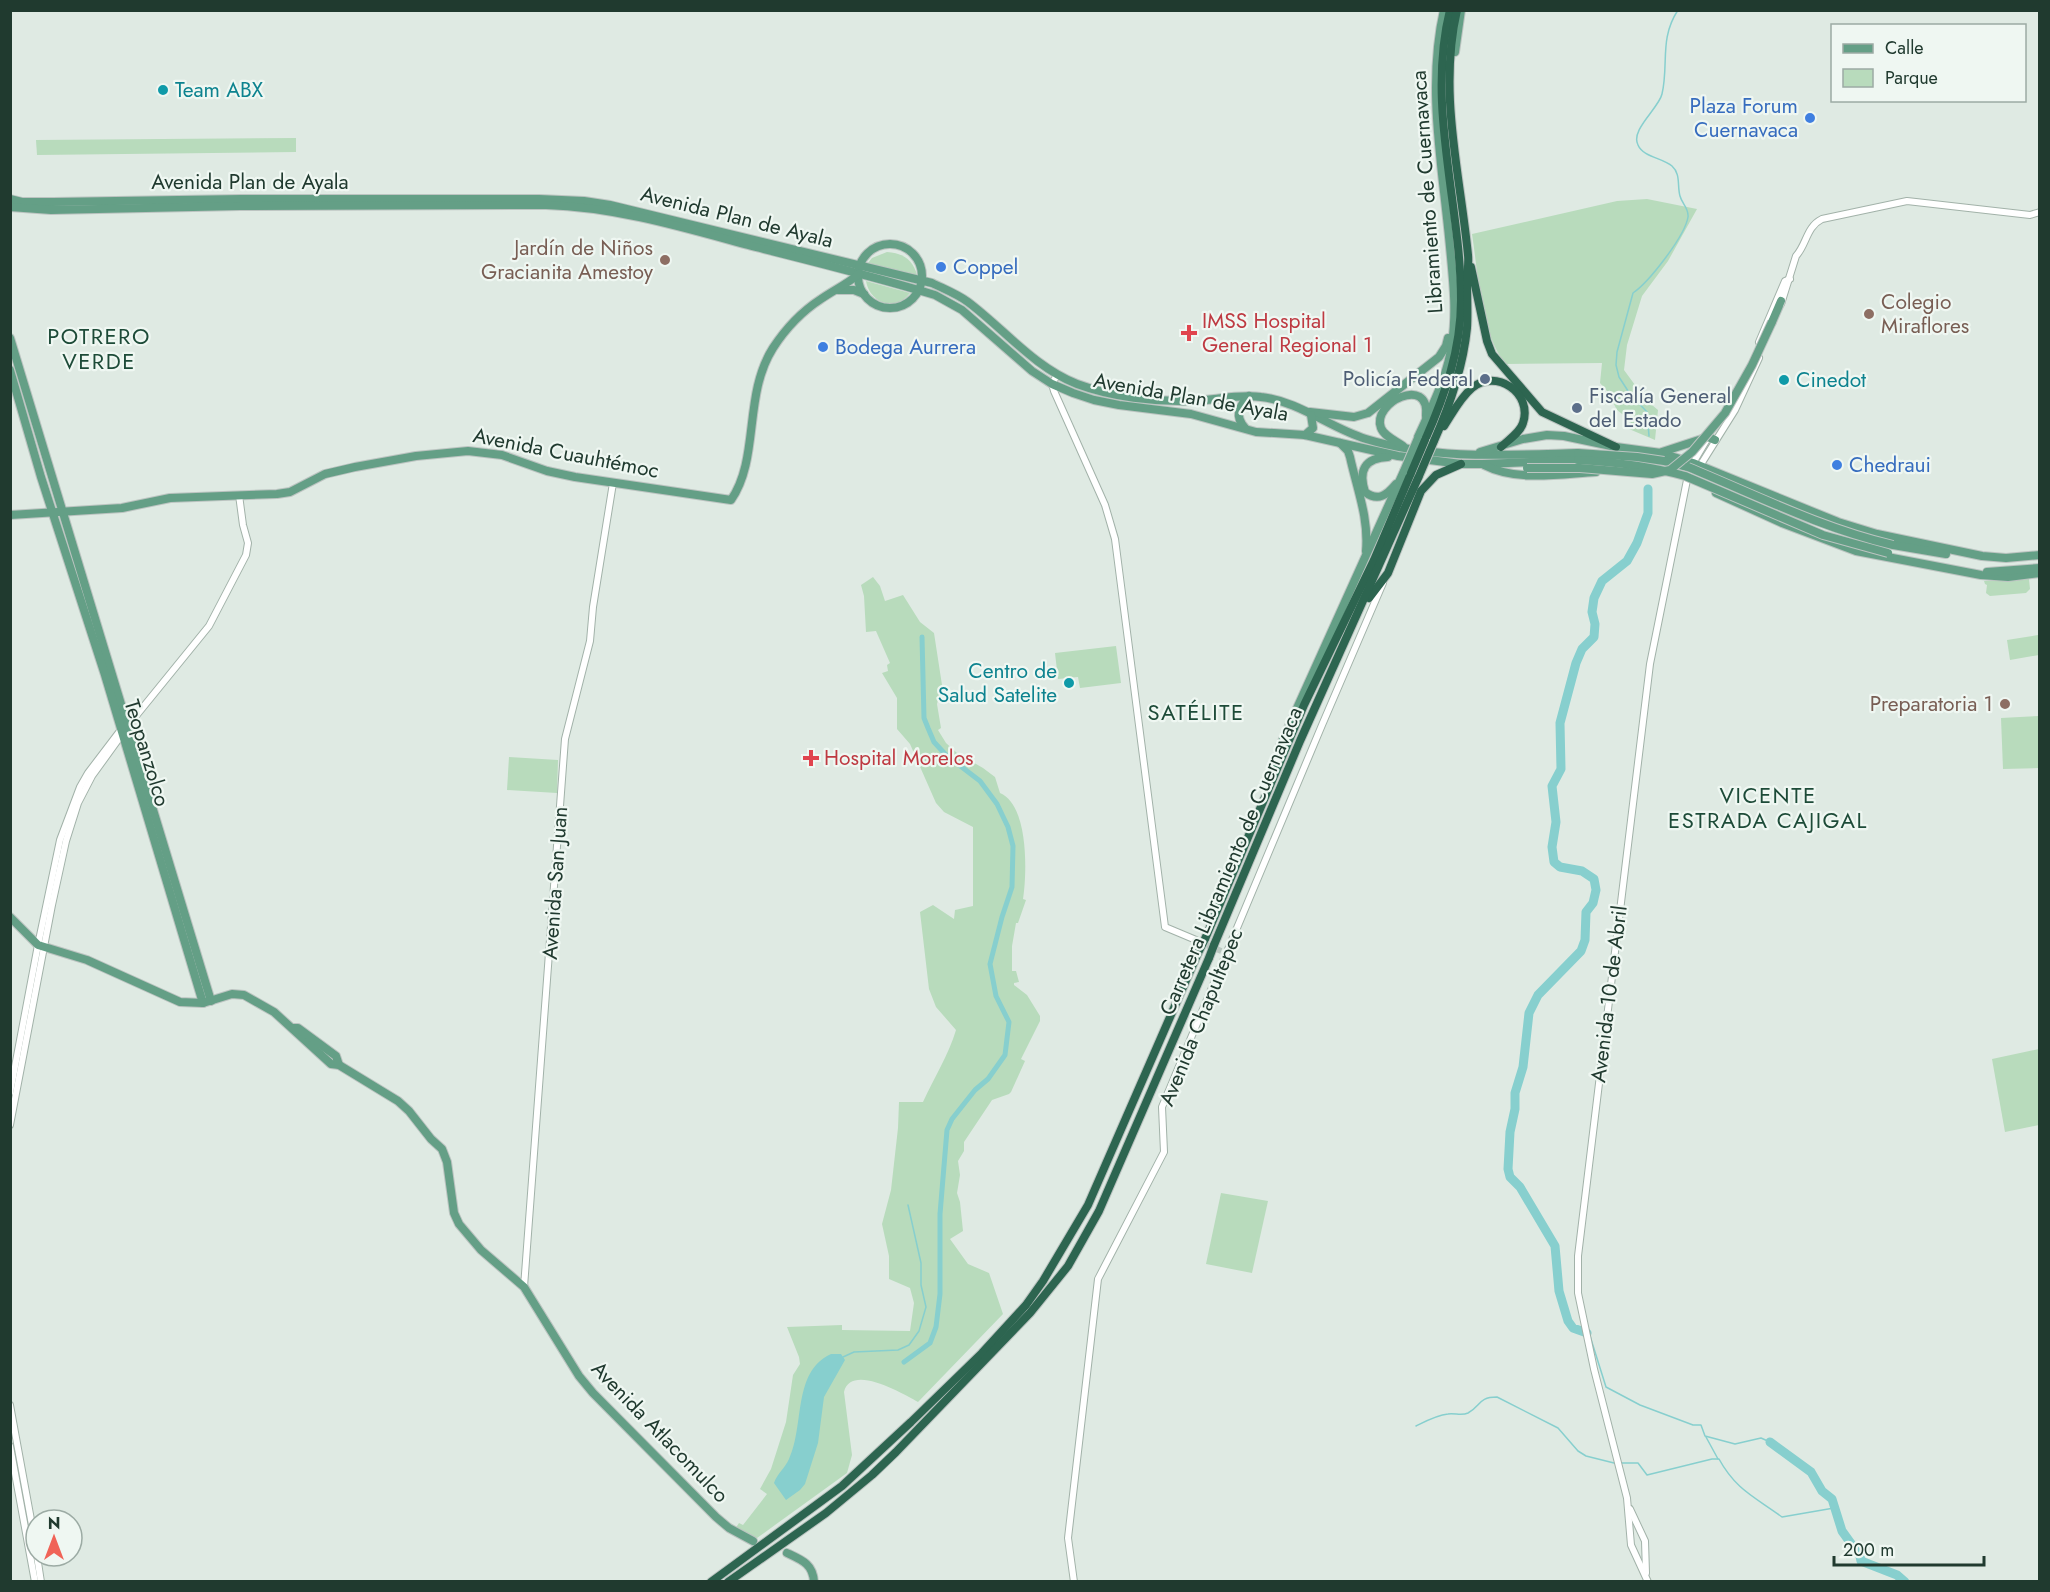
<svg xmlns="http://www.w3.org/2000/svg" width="2050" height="1592" viewBox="0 0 2050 1592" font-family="Jost,sans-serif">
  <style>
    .green { fill: #b8dbbc }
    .water { fill: #87cfce }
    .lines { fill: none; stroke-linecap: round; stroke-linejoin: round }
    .stream { stroke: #87cfce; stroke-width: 1.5 }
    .canal { stroke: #87cfce; stroke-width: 5 }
    .river { stroke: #87cfce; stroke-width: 9 }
    .minor-tunnel { stroke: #b9c7bf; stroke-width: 6; stroke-dasharray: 6 3; stroke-linecap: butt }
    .minor-casing { stroke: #a2b2a9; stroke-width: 8 }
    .major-casing { stroke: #bcc4c1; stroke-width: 10 }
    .highway-casing { stroke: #bcc4c1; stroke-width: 10 }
    .minor { stroke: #fff; stroke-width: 6 }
    .major { stroke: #649f86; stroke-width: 8 }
    .highway { stroke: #2d6550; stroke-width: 8 }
    .major-bridge-casing { stroke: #bcc4c1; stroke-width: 10; stroke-linecap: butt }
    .highway-bridge-casing { stroke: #bcc4c1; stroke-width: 10; stroke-linecap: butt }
    .major-bridge { stroke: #649f86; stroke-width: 8 }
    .highway-bridge { stroke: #2d6550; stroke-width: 8 }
    .culture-dot { fill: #0f9aa8; stroke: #eff7f2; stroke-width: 2 }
    .shop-dot { fill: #3f7fe0; stroke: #eff7f2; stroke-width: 2 }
    .education-dot { fill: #8d6e63; stroke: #eff7f2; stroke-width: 2 }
    .health-dot { fill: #e0444e; stroke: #eff7f2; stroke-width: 2 }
    .service-dot { fill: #5c6f8a; stroke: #eff7f2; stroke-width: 2 }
    .labels { text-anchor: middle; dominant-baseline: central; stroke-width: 4.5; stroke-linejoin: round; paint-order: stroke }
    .culture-label { font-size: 21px; fill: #0d838f; stroke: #eff7f2; text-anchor: start }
    .shop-label { font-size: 21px; fill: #366cbe; stroke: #eff7f2; text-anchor: start }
    .street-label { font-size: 21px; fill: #203a2f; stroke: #eff7f2 }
    .education-label { font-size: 21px; fill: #785e54; stroke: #eff7f2; text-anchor: end }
    .health-label { font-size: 21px; fill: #be3a42; stroke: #eff7f2; text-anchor: start }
    .service-label { font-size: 21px; fill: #4e5e75; stroke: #eff7f2; text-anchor: end }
    .neighbourhood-label { font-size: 22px; letter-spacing: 1.5px; fill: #1d4b38; stroke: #eff7f2 }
  </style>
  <rect width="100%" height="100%" fill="#dfeae3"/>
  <g class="green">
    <polygon points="296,138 296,152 37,155 36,140"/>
    <path d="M1647,199L1697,209L1668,261L1642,296L1627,345L1624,370L1646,400L1658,410L1655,440L1629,429L1631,421L1617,410L1607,391L1600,383L1602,363L1505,364C1479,327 1479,278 1472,234L1617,201Z"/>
    <path d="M887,252C903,253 913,260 917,275L868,263L872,258Z"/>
    <path d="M866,281L910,293C896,312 870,304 866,281Z"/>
    <path d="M873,577L880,586L885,601L903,595L920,622L934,633L942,685L937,704L941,728L938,730L946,743L957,753L983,768L995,777L1000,793C1029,805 1027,874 1023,899L1026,900L1018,923H1016L1012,946V971H1016L1019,982L1014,983V985L1027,995L1040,1016V1021L1021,1059L1025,1061L1011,1092L1009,1094L992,1100L964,1142V1151L958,1161L960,1175L957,1193L960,1202L963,1231L950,1239L968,1264L989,1273L1003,1314L918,1402C903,1394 851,1363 844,1392L852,1455L847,1473L757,1538L735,1529L739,1523L743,1525L767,1494L760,1489L771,1469L786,1422L793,1375L800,1364L799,1357L787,1327L842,1325V1330L910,1331L914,1303L910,1288L889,1279V1256L882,1224L891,1190L898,1128L899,1102H923C934,1078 949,1054 956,1030L936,1007L929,989L920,912L933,905L954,919L955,910L973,906V827L944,812L936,803L910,744L897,729V698L882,673L888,671L887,665L890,663L876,631L866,632L864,596L861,585Z"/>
    <polygon points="2029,579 2030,589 2026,593 1990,596 1986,593 1987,585 1985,584 1984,581"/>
    <polygon points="2038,635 2039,655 2010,660 2007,640"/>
    <polygon points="1116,646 1121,683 1080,688 1078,677 1058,679 1055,653"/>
    <polygon points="2039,716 2039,768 2003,769 2001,718"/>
    <polygon points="509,757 558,760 557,793 507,790"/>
    <polygon points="2039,1049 2039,1125 2005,1132 1992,1059"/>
    <polygon points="1221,1193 1268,1201 1252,1273 1206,1264"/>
  </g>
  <path class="water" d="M831,1354H841L845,1360L824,1397L818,1443L805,1484L800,1490L786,1500L774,1483C777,1474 785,1468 789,1459C805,1425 792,1372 831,1354Z"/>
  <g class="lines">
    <g class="stream">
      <path d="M1649,436L1647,412L1630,394L1619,377L1616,365L1617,352L1633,293C1649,282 1685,236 1688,217C1689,208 1682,204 1680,196C1677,186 1681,174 1672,166C1663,158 1643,157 1638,145C1630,130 1659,108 1662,94C1669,64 1659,39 1678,10"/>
      <polyline points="1590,1336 1606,1387 1640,1405 1693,1425 1701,1425 1705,1436 1735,1444 1761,1438 1770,1442"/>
      <polyline points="843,1357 854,1352 898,1350 909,1345 919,1331 926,1307 921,1285 921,1263 908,1205"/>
      <path d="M1416,1426C1426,1421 1437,1415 1448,1414C1455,1413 1462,1416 1468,1413C1481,1406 1478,1397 1497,1397L1558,1428L1578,1451L1586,1456L1614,1463"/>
      <polyline points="1706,1437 1718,1459"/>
      <path d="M1622,1463H1638L1647,1475L1712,1459H1719C1736,1490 1755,1497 1782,1517L1834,1508"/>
    </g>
    <polyline class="canal" points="904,1362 930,1343 936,1327 940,1294 940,1214 947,1130 952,1119 975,1090 988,1079 1005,1055 1009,1022 996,996 990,964 1002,917 1012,887 1013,846 1008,827 997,804 980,781 946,755 934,742 928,728 924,718 922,637"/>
    <g class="river">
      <polyline points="1587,1333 1573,1328 1568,1321 1559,1291 1555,1246 1520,1187 1510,1177 1508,1169 1510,1132 1515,1109 1515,1093 1523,1067 1529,1013 1538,995 1581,951 1585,940 1586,912 1593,903 1596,890 1594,879 1582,871 1560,867 1554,862 1552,847 1556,822 1552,786 1561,769 1560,723 1576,663 1582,649 1594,637 1595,624 1592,612 1594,598 1602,581 1627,561 1637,543 1648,513 1648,489"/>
      <polyline points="1770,1442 1811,1472 1822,1491 1832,1499 1842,1531 1860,1556 1861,1561 1897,1575 1905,1582"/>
    </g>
    <polyline class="minor-tunnel" points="1199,942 1224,952"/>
    <g class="minor-casing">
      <g id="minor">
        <path d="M1781,304L1796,256C1807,244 1806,227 1822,219L1907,201L2030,215L2040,212"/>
        <polyline points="1759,342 1785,281 1790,279"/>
        <polyline points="1057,375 1052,384 1054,391 1105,505 1115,539 1165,927 1196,940"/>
        <polyline points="1698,469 1735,410 1759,358"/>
        <polyline points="10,1093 38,945 60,840 80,787 88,773 123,727"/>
        <polyline points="10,1125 52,905 66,841 78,803 92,776 131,722 209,626 246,555 248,543 243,525 239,495"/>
        <polyline points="524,1287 565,739 590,641 593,607 613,483"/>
        <polyline points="10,1405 36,1547"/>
        <polyline points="10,1446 35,1582"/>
        <polyline points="1630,1509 1645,1541 1646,1573"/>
        <polyline points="37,1556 41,1582"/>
        <polyline points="1074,1582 1068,1538 1098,1279 1164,1152 1162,1107 1322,725 1383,583"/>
        <polyline points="1648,1582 1631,1545 1627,1498 1594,1369 1578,1293 1578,1256 1650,664 1687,480 1693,463 1709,436"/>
      </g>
    </g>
    <g class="major-casing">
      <g id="major">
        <polyline points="1455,52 1461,10"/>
        <path d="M10,199L22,202H53L241,199H539L584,201L610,205L932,283C944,289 957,294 968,302C1004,329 1034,367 1077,384C1112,397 1155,402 1193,401C1215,400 1239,394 1261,397C1299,401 1330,428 1366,439C1435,460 1507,455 1578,453"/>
        <path d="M10,207L51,210L240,206L546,205C615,207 682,227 748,245C811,261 873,276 935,295L962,310L1032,371L1052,384L1073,393L1094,400L1119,405L1191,414L1256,432L1305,435L1398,456L1461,464H1483L1578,460"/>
        <circle cx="890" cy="276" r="32"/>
        <polyline points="838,290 854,290 864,294"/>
        <polyline points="1772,322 1781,301"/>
        <polyline points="10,338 211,1001"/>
        <polyline points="10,370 41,477 105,675 203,1003"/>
        <polyline points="1310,412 1354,417 1368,413 1439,357 1446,346 1448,338"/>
        <path d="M1245,428C1234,416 1239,406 1249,396"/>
        <polyline points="1305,435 1313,428 1311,415"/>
        <path d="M1418,437C1432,406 1448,376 1452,343C1457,311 1453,279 1450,247C1443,169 1426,88 1444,10"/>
        <path d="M1340,443L1348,451L1350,457C1357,489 1369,518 1366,551"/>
        <path d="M1403,446C1396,441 1384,436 1381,428C1371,403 1430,374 1426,416"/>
        <polyline points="1480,452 1523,439 1547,435 1564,436 1616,447 1661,453 1693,463 1838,522 1877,534 1982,556 2006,558 2040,555"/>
        <polyline points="1662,452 1708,437 1715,440"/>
        <path d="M1388,457C1365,458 1358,470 1365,492C1378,502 1387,495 1396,484"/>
        <polyline points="1664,461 1688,467"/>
        <path d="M1484,465C1517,482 1560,474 1596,472"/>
        <polyline points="1716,493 1782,523 1856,551 1981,575 2008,577 2040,573"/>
        <path d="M10,515L122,508L170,498L277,494L290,492L325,474L355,467L416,456L468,451L502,455L547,471L575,477L731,500C760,458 743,395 773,348C786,328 801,312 821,299C834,290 847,284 859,274"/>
        <polyline points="1893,545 1946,554"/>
        <polyline points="1987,572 2040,568"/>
        <polyline points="1275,767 1280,746 1404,471"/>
        <polyline points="10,917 38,945 87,960 180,1002 203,1003 232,994 244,995 274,1012 331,1064 339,1065 398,1101 409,1111 431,1139 442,1149 447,1162 454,1213 459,1224 481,1250 524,1287 579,1376 593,1393 716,1517 729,1528 753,1541"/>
        <polyline points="293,1028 298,1028 336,1056 339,1065"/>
        <path d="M787,1553C802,1560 813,1564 814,1582"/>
      </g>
    </g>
    <g class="highway-casing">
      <g id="highway">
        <polyline points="1471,267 1487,341 1492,354 1542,412 1616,447"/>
        <path d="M1444,426C1452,414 1460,398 1472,388C1496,368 1533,393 1523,423C1520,433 1508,440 1501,447"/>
        <path d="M1425,440C1445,395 1461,350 1461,300C1461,204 1426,107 1450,10"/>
        <path d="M1434,441C1450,405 1463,368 1467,328C1468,313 1467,297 1467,282C1467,273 1469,264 1468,255C1460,173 1438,93 1457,10"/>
        <polyline points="1369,598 1388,573 1421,491 1436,475 1461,464"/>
        <polyline points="1205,939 1304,705 1374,560 1411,473"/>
        <polyline points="1214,945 1300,741 1419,476"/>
        <polyline points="711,1582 842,1486 911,1422 982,1353 1026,1305 1043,1281 1088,1205 1198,953"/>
        <polyline points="728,1582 826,1513 872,1475 896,1452 1030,1313 1068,1266 1099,1211 1209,958"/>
      </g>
    </g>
    <use href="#minor" class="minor"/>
    <use href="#major" class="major"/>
    <use href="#highway" class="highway"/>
    <g class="major-bridge-casing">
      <g id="major-bridge">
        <polyline points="1578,453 1637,457 1664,461"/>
        <path d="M1578,460C1614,462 1650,466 1685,476L1823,535L1888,553"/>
        <path d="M1688,467C1756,495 1821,528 1893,545"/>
        <polyline points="1527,468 1580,468 1652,474 1670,470 1692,452 1725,413 1752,365 1772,322"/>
        <polyline points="1404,471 1418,438"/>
      </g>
    </g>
    <g class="highway-bridge-casing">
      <g id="highway-bridge">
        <polyline points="1411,473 1425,440"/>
        <polyline points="1419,476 1434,441"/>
        <polyline points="1198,953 1205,939"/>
        <polyline points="1209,958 1214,945"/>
      </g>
    </g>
    <use href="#major-bridge" class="major-bridge"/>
    <use href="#highway-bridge" class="highway-bridge"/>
  </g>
  <g class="culture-dot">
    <circle cx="163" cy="90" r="6"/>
    <circle cx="1784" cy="380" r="6"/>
    <circle cx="1069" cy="683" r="6"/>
  </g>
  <g class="shop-dot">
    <circle cx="1810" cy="118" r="6"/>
    <circle cx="941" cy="267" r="6"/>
    <circle cx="823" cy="347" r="6"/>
    <circle cx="1837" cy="465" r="6"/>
  </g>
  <g class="education-dot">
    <circle cx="665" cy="260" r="6"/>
    <circle cx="1869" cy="314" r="6"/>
    <circle cx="2005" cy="704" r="6"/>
  </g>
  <g class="health-dot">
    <path d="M1186 324h6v6h6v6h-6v6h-6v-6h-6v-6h6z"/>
    <path d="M808 749h6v6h6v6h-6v6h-6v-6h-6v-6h6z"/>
  </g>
  <g class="service-dot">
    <circle cx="1485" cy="379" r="6"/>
    <circle cx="1577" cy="408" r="6"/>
  </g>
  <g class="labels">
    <g class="culture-label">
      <text x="175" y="90">Team ABX</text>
      <text x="1796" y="380">Cinedot</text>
      <text x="1057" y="671" text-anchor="end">Centro de<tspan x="1057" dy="24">Salud Satelite</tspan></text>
    </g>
    <g class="shop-label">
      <text x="1798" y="106" text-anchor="end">Plaza Forum<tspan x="1798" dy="24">Cuernavaca</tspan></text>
      <text x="953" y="267">Coppel</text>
      <text x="835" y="347">Bodega Aurrera</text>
      <text x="1849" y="465">Chedraui</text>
    </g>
    <g class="street-label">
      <text x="250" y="182">Avenida Plan de Ayala</text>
      <text transform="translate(1427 192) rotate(-94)">Libramiento de Cuernavaca</text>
      <text transform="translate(737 217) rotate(14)">Avenida Plan de Ayala</text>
      <text transform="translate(1191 397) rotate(10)">Avenida Plan de Ayala</text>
      <text transform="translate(566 453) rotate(11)">Avenida Cuauhtémoc</text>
      <text transform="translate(147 753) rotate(73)">Teopanzolco</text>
      <text transform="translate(1231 861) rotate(-67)">Carretera Libramiento de Cuernavaca</text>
      <text transform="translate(555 883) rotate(-86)">Avenida San Juan</text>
      <text transform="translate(1609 994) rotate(-83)">Avenida 10 de Abril</text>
      <text transform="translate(1201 1017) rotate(-68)">Avenida Chapultepec</text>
      <text transform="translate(660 1432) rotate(46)">Avenida Atlacomulco</text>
    </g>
    <g class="education-label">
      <text x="653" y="248">Jardín de Niños<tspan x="653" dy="24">Gracianita Amestoy</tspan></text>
      <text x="1881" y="302" text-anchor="start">Colegio<tspan x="1881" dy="24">Miraflores</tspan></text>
      <text x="1993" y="704">Preparatoria 1</text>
    </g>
    <g class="health-label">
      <text x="1202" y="321">IMSS Hospital<tspan x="1202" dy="24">General Regional 1</tspan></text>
      <text x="824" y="758">Hospital Morelos</text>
    </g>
    <g class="service-label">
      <text x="1473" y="379">Policía Federal</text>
      <text x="1589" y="396" text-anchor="start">Fiscalía General<tspan x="1589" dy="24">del Estado</tspan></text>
    </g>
    <g class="neighbourhood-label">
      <text x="99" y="336">POTRERO<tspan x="99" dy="25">VERDE</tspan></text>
      <text x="1196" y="712">SATÉLITE</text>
      <text x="1768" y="795">VICENTE<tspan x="1768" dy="25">ESTRADA CAJIGAL</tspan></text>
    </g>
  </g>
  <rect width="2050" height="1592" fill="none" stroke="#203a2f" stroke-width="24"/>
  <rect x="1831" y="24" width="195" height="78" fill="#eff7f2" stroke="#9caba4" stroke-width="1.5"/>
  <rect x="1843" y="44" width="30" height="9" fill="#649f86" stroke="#9caba4" stroke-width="1.5"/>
  <text x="1885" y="54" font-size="18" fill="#203a2f">Calle</text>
  <rect x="1843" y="69" width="30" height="18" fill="#b8dbbc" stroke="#9caba4" stroke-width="1.5"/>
  <text x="1885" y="84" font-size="18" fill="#203a2f">Parque</text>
  <g transform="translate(54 1538)"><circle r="28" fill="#eff7f2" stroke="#9caba4" stroke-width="1.5"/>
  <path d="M0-4.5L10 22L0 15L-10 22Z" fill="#f06357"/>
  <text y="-9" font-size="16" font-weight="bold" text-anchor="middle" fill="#203a2f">N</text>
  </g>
  <path d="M1834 1556v9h150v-9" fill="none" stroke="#203a2f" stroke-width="3"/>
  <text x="1843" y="1556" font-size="18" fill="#203a2f" stroke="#eff7f2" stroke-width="4.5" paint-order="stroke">200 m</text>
</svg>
